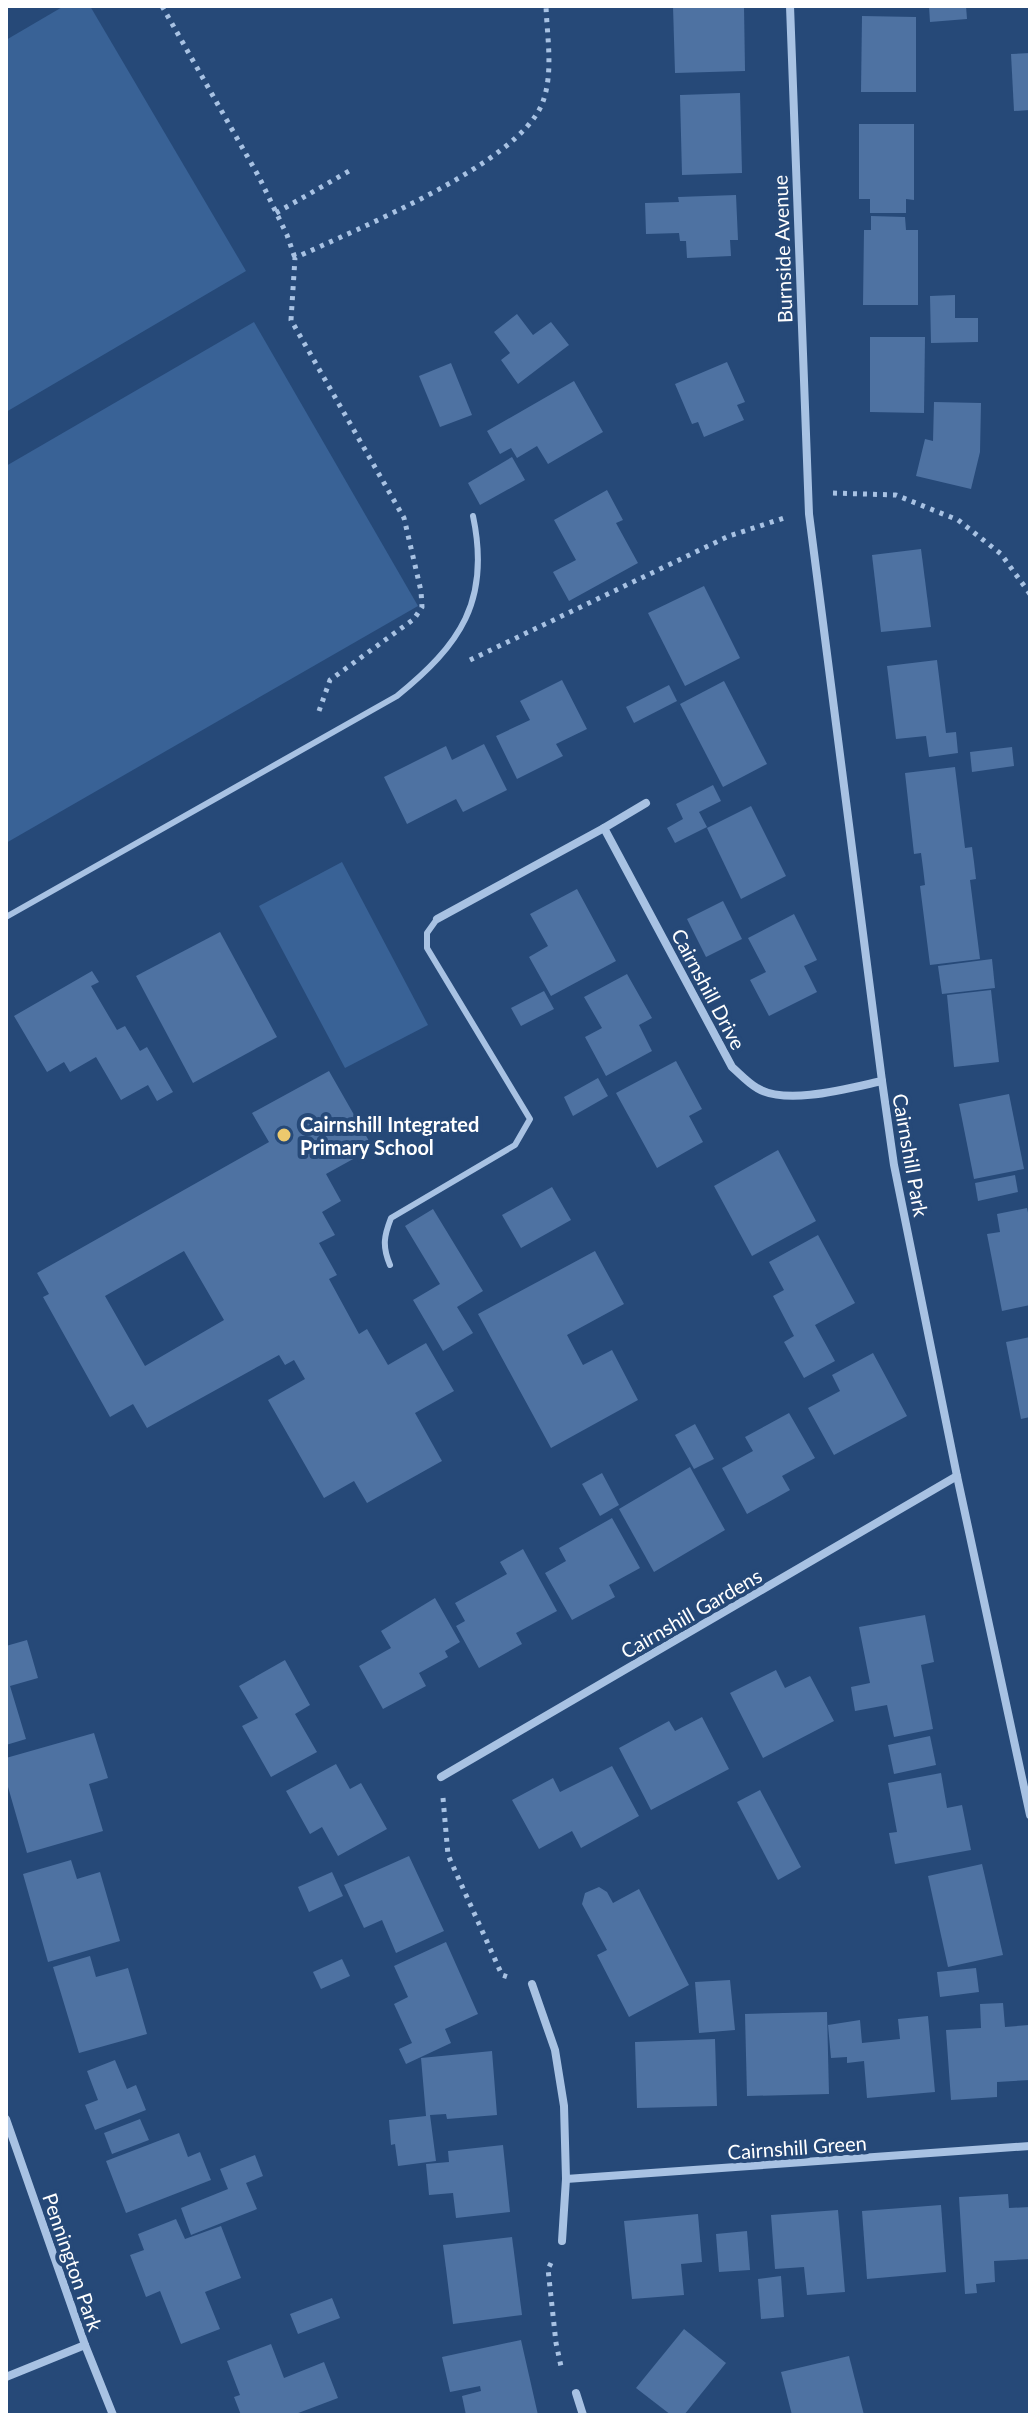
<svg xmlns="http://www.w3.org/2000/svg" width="1036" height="2421" viewBox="0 0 1036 2421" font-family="Lato,sans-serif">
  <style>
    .green { fill: #396296 }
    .building { fill: #4e72a2; fill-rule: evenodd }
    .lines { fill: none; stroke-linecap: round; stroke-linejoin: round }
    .path { stroke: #a8c2e3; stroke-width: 5; stroke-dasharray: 4 6; stroke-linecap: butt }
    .service { stroke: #a8c2e3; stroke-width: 6 }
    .minor { stroke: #a8c2e3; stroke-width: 8 }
    .poi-dot { fill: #ecc96d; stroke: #264978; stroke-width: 3 }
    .labels { text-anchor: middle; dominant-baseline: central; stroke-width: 8; stroke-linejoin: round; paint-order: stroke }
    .street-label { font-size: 20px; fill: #fff; stroke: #264978 }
    .poi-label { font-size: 20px; font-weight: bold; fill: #fff; stroke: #264978; text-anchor: start }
  </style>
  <rect width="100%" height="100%" fill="#264978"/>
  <g class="green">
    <polygon points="64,6 90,6 246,271 6,412 6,40"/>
    <polygon points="254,322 418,606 6,843 6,466"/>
    <polygon points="342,862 428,1025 345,1068 259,906"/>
  </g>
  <g class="building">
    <polygon points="673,6 744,6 745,71 675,73"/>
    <polygon points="929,6 966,6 967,19 930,22"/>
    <polygon points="862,16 916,17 916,92 861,92"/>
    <polygon points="1030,53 1030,110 1014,111 1011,54"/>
    <polygon points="740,93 742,173 682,175 680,95"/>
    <polygon points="859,124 914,124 914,200 906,199 906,213 870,213 870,199 859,199"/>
    <polygon points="736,195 738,240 730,240 731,256 687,258 686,241 680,241 679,233 646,234 645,203 679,202 678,197"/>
    <polygon points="871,216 905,217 906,230 918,230 918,305 863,305 864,230 871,230"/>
    <polygon points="955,295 955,318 978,318 978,342 931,343 930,296"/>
    <polygon points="517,314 533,335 551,322 569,345 518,384 501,360 510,353 494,332"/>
    <polygon points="870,337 925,337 924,413 870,412"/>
    <polygon points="727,362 745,402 737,405 744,420 704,437 698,422 692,424 675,384"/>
    <polygon points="451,363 472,415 440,427 419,376"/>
    <polygon points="574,381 603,432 548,464 537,446 517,458 511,448 500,454 487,431"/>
    <polygon points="934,402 981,403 980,452 971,489 916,476 925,439 933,441"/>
    <polygon points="512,457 525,480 480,505 468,483"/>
    <polygon points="607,490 623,520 616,523 638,563 569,601 553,572 576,560 554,520"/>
    <polygon points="921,549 931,627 881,632 872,555"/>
    <polygon points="704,586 740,658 685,686 648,613"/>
    <polygon points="937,660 946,733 956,732 958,753 929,757 926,736 896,739 887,666"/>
    <polygon points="562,680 587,729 556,744 563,756 517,779 496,736 530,720 520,701"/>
    <polygon points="724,681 767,764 723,787 680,704"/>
    <polygon points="669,685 677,701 634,723 626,707"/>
    <polygon points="484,744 507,790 463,812 456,799 407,824 384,777 446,746 452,760"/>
    <polygon points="1012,747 1014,766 972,772 970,752"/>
    <polygon points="955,767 965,848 972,847 974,862 976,879 970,880 980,959 930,965 920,886 925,885 923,868 921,853 914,854 905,773"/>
    <polygon points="713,785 721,801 699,812 707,827 675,843 667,828 683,819 676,804"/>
    <polygon points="751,806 786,876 741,899 707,828"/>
    <polygon points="577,889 616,961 551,996 529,957 548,946 530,914"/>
    <polygon points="723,901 742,939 706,957 687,919"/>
    <polygon points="794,914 817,960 804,966 817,992 769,1016 750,980 766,972 748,938"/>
    <polygon points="220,932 277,1037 193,1083 136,976"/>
    <polygon points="992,959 995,988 942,994 938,966"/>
    <polygon points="92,971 99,982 91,986 117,1030 125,1026 140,1051 147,1047 173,1092 157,1101 148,1085 121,1100 96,1057 70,1072 64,1062 47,1072 14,1016"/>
    <polygon points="627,974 652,1018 639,1025 652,1051 606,1076 585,1037 602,1028 584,997"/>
    <polygon points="991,990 999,1062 954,1067 947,995"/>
    <polygon points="544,991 554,1009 521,1026 511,1008"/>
    <polygon points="676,1061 702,1109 689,1116 703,1142 657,1168 616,1093"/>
    <path d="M329,1071L373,1148L326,1174L341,1201L322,1212L335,1235L319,1243L337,1275L329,1279L359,1334L367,1329L388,1365L426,1343L454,1391L415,1413L442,1461L367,1503L354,1481L324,1498L268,1400L305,1379L294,1360L285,1365L279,1355L147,1428L133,1404L110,1417L43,1297L49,1294L37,1273L269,1142L252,1113ZM184,1251L224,1320L145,1366L105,1296Z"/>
    <polygon points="598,1078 608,1096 573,1116 564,1097"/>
    <polygon points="1009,1094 1024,1169 974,1179 959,1104"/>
    <polygon points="778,1150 816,1221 752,1256 714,1186"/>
    <polygon points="1015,1175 1018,1192 978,1201 975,1183"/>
    <polygon points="552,1187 571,1220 521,1248 502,1215"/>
    <polygon points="1027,1208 1030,1222 1030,1305 1002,1311 987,1234 1000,1232 997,1214"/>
    <polygon points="433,1209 483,1291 457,1307 473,1333 443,1351 413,1300 440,1284 405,1226"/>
    <polygon points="818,1235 855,1303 815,1325 835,1361 804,1378 784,1342 794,1336 773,1296 784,1290 769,1262"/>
    <polygon points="595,1251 624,1304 567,1335 583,1365 612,1350 638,1400 551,1448 478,1314"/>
    <polygon points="1030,1337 1030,1417 1021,1419 1006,1342"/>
    <polygon points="873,1353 907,1416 834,1455 808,1408 840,1391 832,1375"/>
    <polygon points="789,1413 815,1458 782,1476 790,1490 747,1514 722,1468 753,1451 745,1437"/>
    <polygon points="695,1424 714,1459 694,1469 675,1435"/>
    <polygon points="690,1467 725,1530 654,1572 619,1509"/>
    <polygon points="602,1473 619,1505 600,1516 582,1484"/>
    <polygon points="612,1518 640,1568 609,1585 615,1597 572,1620 545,1573 566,1561 559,1548"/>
    <polygon points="523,1549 557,1611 516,1633 522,1644 479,1668 456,1626 465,1621 455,1603 507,1574 500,1562"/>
    <polygon points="435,1598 460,1642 445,1651 448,1657 419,1673 426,1686 383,1709 359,1666 391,1648 381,1631"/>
    <polygon points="925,1615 934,1662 921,1665 933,1729 894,1737 887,1705 855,1711 851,1687 870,1683 859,1627"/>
    <polygon points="27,1640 38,1678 10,1686 26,1739 6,1745 6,1646"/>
    <polygon points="285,1660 310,1705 295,1714 317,1752 271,1777 242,1726 258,1718 239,1686"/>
    <polygon points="776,1670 785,1688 810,1676 834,1721 763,1758 730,1693"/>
    <polygon points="702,1717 729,1769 651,1810 619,1748 669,1721 675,1731"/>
    <polygon points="94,1733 108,1778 89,1784 103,1831 27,1853 6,1780 6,1758"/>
    <polygon points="930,1736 936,1765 894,1774 888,1745"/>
    <polygon points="336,1764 350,1789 361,1783 387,1829 338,1856 322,1827 310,1834 286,1791"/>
    <polygon points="612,1766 639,1816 581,1848 572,1831 539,1849 512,1800 553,1778 560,1792"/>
    <polygon points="941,1773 947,1808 962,1805 971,1850 895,1864 889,1833 897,1832 888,1783"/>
    <polygon points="760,1790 801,1867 778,1880 737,1802"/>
    <polygon points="409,1856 444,1931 396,1953 382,1920 364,1928 344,1885"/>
    <polygon points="71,1860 77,1879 100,1872 120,1941 48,1962 23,1874"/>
    <polygon points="982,1864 1003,1955 948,1967 928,1876"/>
    <polygon points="332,1872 343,1896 309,1912 298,1887"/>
    <polygon points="599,1887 607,1892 613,1903 639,1889 689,1985 629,2017 597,1955 607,1950 582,1904 585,1893"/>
    <polygon points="446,1942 478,2014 445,2029 451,2043 406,2064 399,2049 412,2043 394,2004 408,1997 394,1966"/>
    <polygon points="90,1956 96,1977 128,1968 147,2034 79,2053 53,1967"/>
    <polygon points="342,1959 350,1976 321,1989 313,1972"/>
    <polygon points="976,1968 979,1992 940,1997 937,1972"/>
    <polygon points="730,1980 735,2030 699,2033 695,1982"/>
    <polygon points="1003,2003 1005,2027 1029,2025 1030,2080 997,2082 997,2097 951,2100 946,2030 981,2028 980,2004"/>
    <polygon points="827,2012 829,2094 747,2096 745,2014"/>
    <polygon points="928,2016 935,2092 867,2098 864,2061 847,2063 847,2057 831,2058 828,2025 860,2020 862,2043 900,2039 898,2019"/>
    <polygon points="715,2039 717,2106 637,2108 635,2042"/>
    <polygon points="492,2051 497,2115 447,2119 446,2114 430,2115 436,2161 398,2166 395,2144 391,2145 389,2120 426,2116 421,2058"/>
    <polygon points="115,2060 127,2089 136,2085 146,2110 95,2130 85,2105 98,2100 87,2071"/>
    <polygon points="140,2119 149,2140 112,2154 104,2133"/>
    <polygon points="179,2133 188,2157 200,2152 211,2180 126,2213 106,2161"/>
    <polygon points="503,2145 510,2212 456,2218 453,2193 429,2195 426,2164 449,2162 448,2151"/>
    <polygon points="255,2155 263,2176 246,2183 257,2209 191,2235 181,2208 228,2189 220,2169"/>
    <polygon points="1008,2194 1009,2208 1030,2207 1030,2259 994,2261 995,2282 976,2284 977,2293 965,2294 959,2197"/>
    <polygon points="941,2205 946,2272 867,2279 862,2211"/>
    <polygon points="838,2210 845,2292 807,2295 804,2267 775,2269 771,2215"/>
    <polygon points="698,2214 702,2262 681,2264 684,2295 632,2299 624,2221"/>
    <polygon points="176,2219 185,2239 221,2226 241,2278 205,2292 220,2329 181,2344 160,2291 146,2297 130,2255 144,2250 138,2234"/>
    <polygon points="747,2231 750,2270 719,2272 716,2234"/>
    <polygon points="512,2237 522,2315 453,2324 443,2245"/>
    <polygon points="781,2276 784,2317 761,2319 758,2279"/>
    <polygon points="332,2298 340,2318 298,2334 290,2314"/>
    <polygon points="684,2329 726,2363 684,2415 671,2415 636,2388"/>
    <polygon points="521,2340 538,2415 466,2415 462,2396 481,2391 480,2386 450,2392 442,2357"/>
    <polygon points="271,2344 284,2378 324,2362 338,2398 293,2415 241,2415 234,2397 240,2395 227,2361"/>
    <polygon points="849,2356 864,2415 792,2415 781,2372"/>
  </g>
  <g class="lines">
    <g class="path">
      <polyline points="162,6 259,177 287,235 295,258"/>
      <polyline points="276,213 349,171"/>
      <polyline points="833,493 896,495 958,520 1001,554 1030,594"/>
      <polyline points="470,660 729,536 784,518"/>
      <path d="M319,711L330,680L414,619L422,607L421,591L404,518L291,320L295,258C356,229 517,165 542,104C554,74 547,37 546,6"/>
      <polyline points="443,1798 448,1855 502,1975 511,1978"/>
      <polyline points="551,2263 548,2269 556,2343 562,2371"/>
    </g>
    <g class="service">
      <path d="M6,917L397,696C460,645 491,601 473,516"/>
      <path d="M390,1265C382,1246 384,1236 391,1218L515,1145L530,1119L427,948V933L437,919"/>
    </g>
    <g class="minor">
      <polyline points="790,6 809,514 882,1081 894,1165 957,1476 1030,1815"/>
      <polyline points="604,828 646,803"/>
      <path d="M437,919L604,828L732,1067C740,1074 748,1083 757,1088C786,1106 850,1088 882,1081"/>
      <polyline points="441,1777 957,1476"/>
      <polyline points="532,1984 555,2050 564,2106 566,2179 1030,2146"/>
      <polyline points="6,2119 85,2345 113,2415"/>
      <polyline points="562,2241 566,2179"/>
      <polyline points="6,2377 85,2345"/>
      <polyline points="576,2393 583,2415"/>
    </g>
  </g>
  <circle class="poi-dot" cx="284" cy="1135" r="8"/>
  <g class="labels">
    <g class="street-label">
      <text transform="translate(782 249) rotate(-92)">Burnside Avenue</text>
      <text transform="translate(709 989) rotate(62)">Cairnshill Drive</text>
      <text transform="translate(911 1155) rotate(80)">Cairnshill Park</text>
      <text transform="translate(691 1613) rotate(-30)">Cairnshill Gardens</text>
      <text transform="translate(797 2147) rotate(-4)">Cairnshill Green</text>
      <text transform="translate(73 2262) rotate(71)">Pennington Park</text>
    </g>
    <g class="poi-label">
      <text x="300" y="1124">Cairnshill Integrated<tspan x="300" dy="23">Primary School</tspan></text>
    </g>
  </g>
  <rect width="1036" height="2421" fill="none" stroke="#ffffff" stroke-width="16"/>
</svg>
